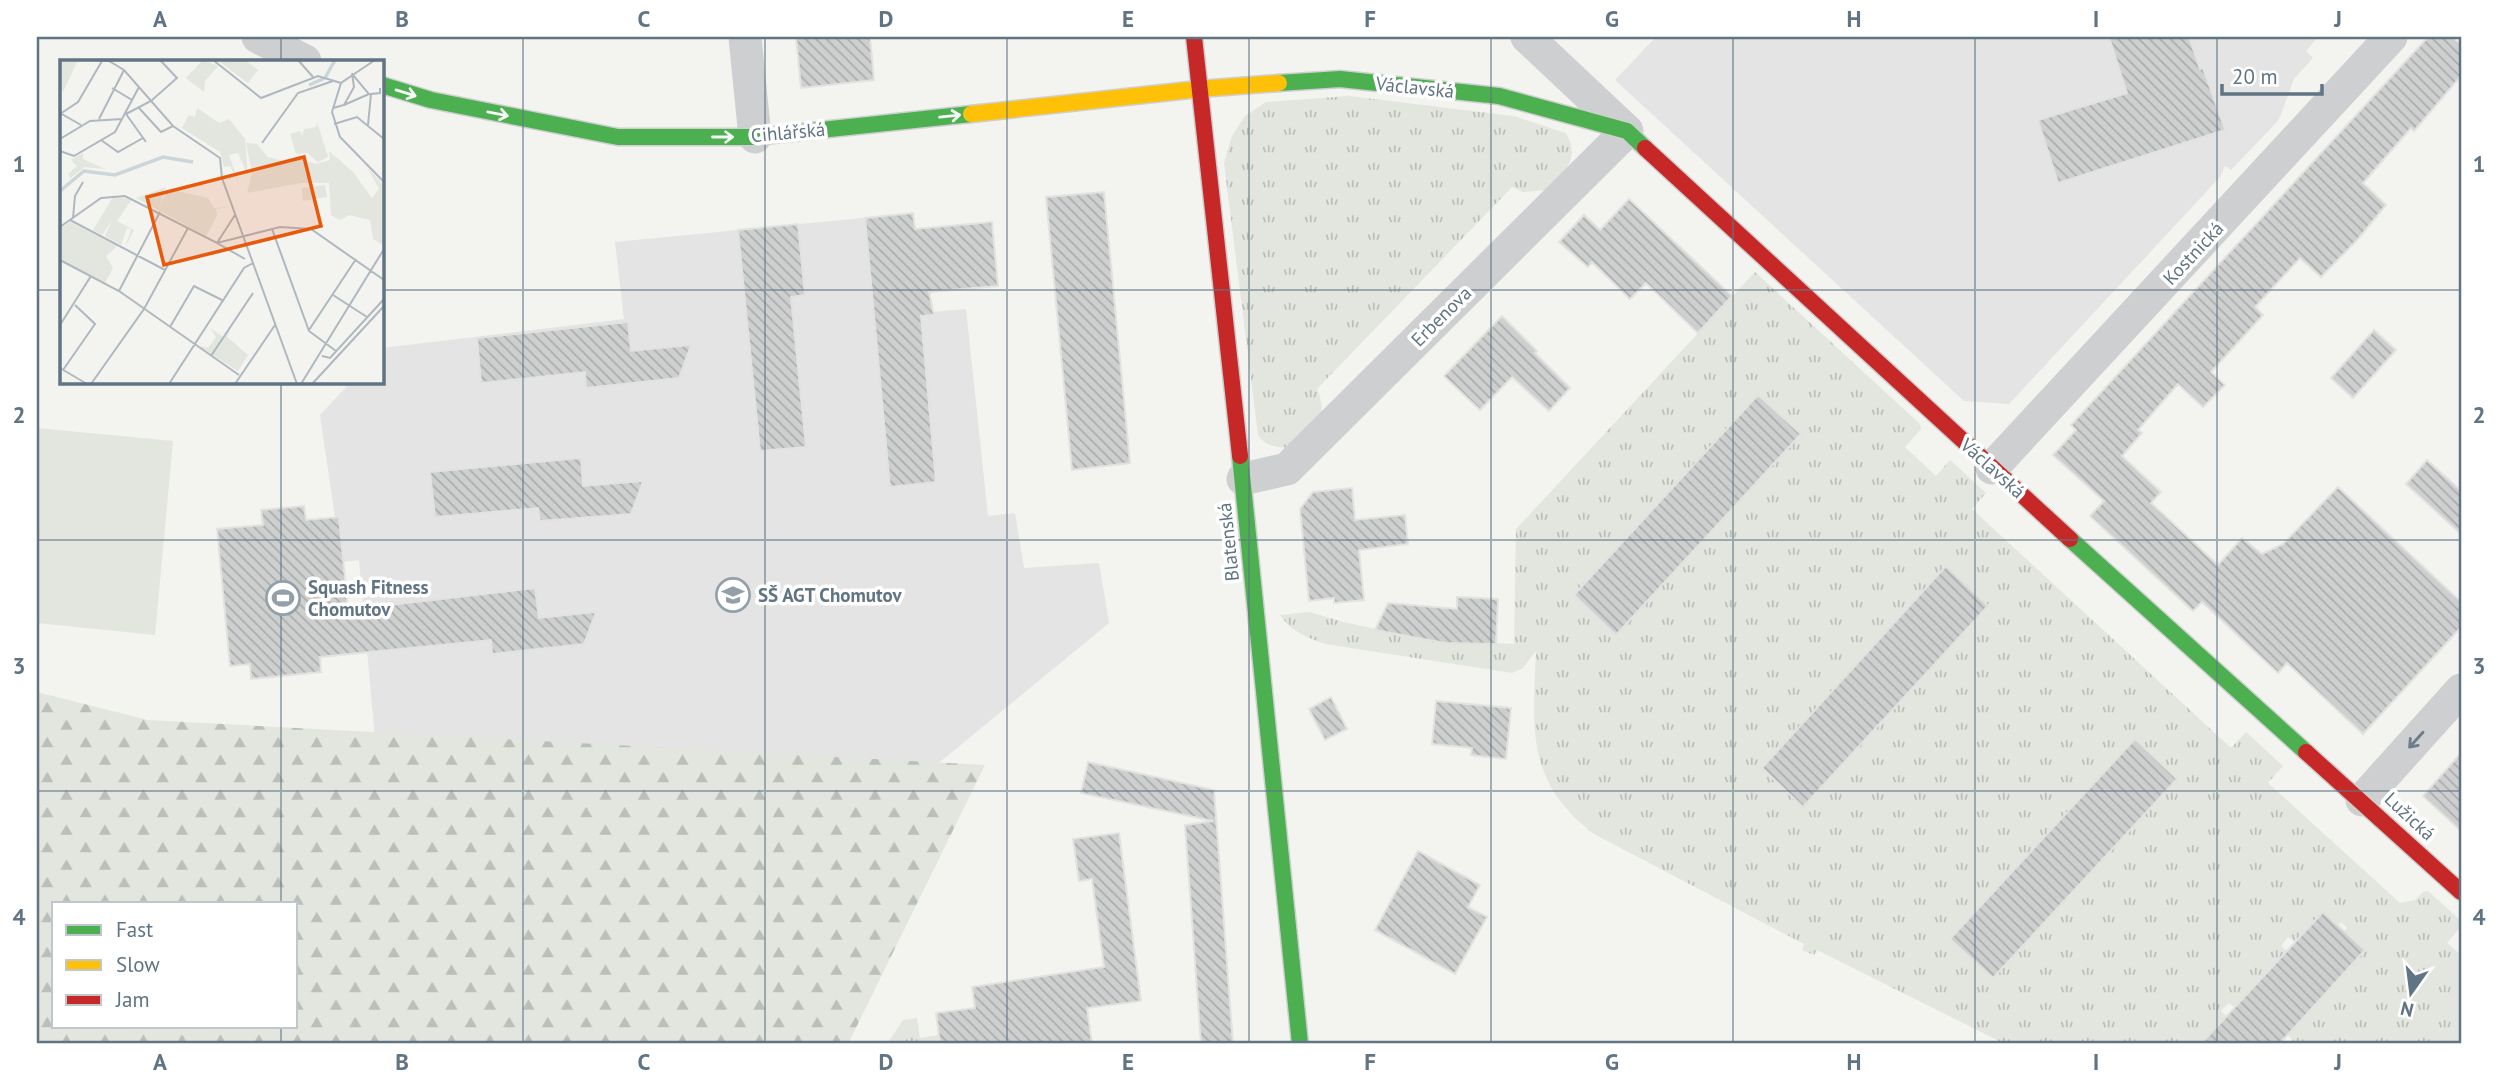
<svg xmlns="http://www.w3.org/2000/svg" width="2498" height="1081" viewBox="0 0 2498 1081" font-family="'PT Sans',sans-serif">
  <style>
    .built { fill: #e3e4e3 }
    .grass { fill: url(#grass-tufts) }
    .forest { fill: url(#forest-firs); fill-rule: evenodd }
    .pitch { fill: #e2e6de }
    .building { fill: url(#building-back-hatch); stroke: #e2e2e0; stroke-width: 2 }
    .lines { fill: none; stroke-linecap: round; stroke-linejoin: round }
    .fast-casing { stroke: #ced0d0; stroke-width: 19 }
    .slow-casing { stroke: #ced0d0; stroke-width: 19 }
    .jam-casing { stroke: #ced0d0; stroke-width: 19 }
    .street { stroke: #cecfd0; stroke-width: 33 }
    .fast { stroke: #4caf50; stroke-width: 16 }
    .slow { stroke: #ffc107; stroke-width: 16 }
    .jam { stroke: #c62828; stroke-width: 16 }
    .oneway { stroke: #f6fbf6 }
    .oneway2 { stroke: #6b7d8b }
    .grid { fill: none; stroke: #607483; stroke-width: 2; stroke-opacity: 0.55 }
    .labels { text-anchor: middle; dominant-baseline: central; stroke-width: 7; stroke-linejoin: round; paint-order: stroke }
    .street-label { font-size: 19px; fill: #607483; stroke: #fff }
    .poi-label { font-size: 19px; font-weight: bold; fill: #607483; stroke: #fff; text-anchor: start }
    .inset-river { fill: none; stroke: #ccd6d8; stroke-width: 3.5 }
    .inset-road { fill: none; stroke: #afb8be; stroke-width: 2 }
    .view { fill: #e8590c; fill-opacity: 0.15; stroke: #e8590c; stroke-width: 3.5 }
    .inset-edge { fill: none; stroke: #607483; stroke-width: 3.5 }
    .neatline { fill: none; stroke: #607483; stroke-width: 2.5 }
    .grid-label { font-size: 23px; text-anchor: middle; font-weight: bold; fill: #607483 }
  </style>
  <defs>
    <pattern id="grass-tufts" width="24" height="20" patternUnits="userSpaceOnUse" patternTransform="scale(1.75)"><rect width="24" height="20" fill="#e2e6de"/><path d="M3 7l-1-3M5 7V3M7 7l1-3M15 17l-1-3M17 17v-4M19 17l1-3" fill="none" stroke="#bbbfb9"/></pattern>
    <pattern id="forest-firs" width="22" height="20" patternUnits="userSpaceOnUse" patternTransform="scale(1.75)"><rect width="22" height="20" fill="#e2e6de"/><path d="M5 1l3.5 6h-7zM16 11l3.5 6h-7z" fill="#bbbfb9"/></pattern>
    <pattern id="building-back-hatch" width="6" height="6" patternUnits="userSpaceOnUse" patternTransform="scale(1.75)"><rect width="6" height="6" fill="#cecfcf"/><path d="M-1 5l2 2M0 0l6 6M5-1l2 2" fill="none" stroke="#abadad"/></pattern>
  </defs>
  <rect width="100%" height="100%" fill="#f3f3f0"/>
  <g class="built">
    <polygon points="1656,37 2318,37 2306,51 2313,58 2294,79 2280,117 2275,124 2231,170 2225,166 2220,177 2009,404 1964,401 1615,80"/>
    <polygon points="913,213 916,236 924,236 933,312 966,309 988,516 1015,513 1024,568 1099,563 1109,623 704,956 378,772 359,560 343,562 339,517 335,517 320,415 351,382 382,382 382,348 624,319 615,242"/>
  </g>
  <g class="grass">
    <path d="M1349,96L1513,116L1566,133C1581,159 1564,172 1547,190L1523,192L1512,187L1317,389C1330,419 1313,428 1293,447C1279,448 1267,448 1258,435L1224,163L1232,136L1245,116L1266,102Z"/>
    <path d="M1755,272L1920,424L1921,429L1905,447L1936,476L1950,460L1986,493L1972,509L2231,748L2246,732L2283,766L2268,783L2400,903L2415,900L2423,892L2428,891L2461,921V927L2447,943L2461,955V1044H2289L2293,1040L2288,1035L2365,951L2344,932L2347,928L2341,922L2337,926L2295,942L2288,937L2281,946L2287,951L2235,1008L2229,1003L2221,1011L2227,1017L2201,1044H1998L1999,1041L1817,950L1814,955L1802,950L1804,944L1594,834C1525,781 1533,729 1536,651L1523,668L1512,673L1325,644C1306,637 1292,632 1280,615L1310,612L1343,622L1430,640L1514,644L1516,529Z"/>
    <polygon points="917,1018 920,1038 938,1035 939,1044 887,1044 903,1020"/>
  </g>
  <path class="forest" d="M37,692L148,720L985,765L848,1044H47L37,1039ZM54,904H296V1027H54Z"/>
  <polygon class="pitch" points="37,428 173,441 155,635 37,623"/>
  <g class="building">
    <polygon points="796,37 870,37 874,80 801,88"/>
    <polygon points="2109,37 2189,37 2200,69 2203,68 2225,130 2058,183 2038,120 2127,93"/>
    <polygon points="2428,37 2452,37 2461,45 2461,76 2414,131 2411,128 2363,183 2386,205 2358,239 2321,277 2300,258 2255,307 2263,315 2211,372 2225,385 2203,407 2178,384 2138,430 2142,433 2122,456 2161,492 2151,503 2218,565 2242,538 2262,554 2283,544 2338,487 2461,602 2461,627 2363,734 2287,663 2278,673 2202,602 2193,611 2090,516 2104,501 2053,455 2076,430 2071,425"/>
    <polygon points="1104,192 1130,463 1072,470 1046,197"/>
    <polygon points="1629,199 1732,296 1698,333 1646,283 1630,299 1592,262 1588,267 1559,242 1584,215 1600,230"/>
    <polygon points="913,213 915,229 992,222 998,286 929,292 934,315 921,316 936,482 890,487 865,218"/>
    <polygon points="798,224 805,295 791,297 806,447 760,451 738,230"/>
    <polygon points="1502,316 1537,351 1535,353 1570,388 1549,411 1512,377 1480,410 1444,376"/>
    <polygon points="628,322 631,351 691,345 679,378 586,388 585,372 481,383 477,338"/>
    <polygon points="2374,330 2396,350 2353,398 2331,378"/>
    <polygon points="1758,395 1801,434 1616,635 1574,595"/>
    <polygon points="581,458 583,486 643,481 631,514 540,521 538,508 435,517 430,472"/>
    <polygon points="2427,460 2461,491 2461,534 2406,484"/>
    <polygon points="1352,488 1355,520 1405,515 1408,544 1359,550 1364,600 1334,603 1334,598 1309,601 1300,509 1313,492"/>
    <polygon points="304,506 306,520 339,517 348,610 535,588 539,618 596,612 584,644 492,654 491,640 320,657 321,672 251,679 250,664 230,666 217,529 263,525 261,510"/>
    <polygon points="1946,566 1988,606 1803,807 1762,768"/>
    <polygon points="1457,597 1498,599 1496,644 1445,643 1375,630 1388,603 1457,609"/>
    <polygon points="1331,697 1347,729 1325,740 1309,709"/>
    <polygon points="1436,701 1511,708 1506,759 1471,755 1472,748 1432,744"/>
    <polygon points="2135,739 2177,779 1993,978 1950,939"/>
    <polygon points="2461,753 2461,831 2423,796"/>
    <polygon points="1088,762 1214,790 1233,1044 1201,1044 1185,825 1213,821 1081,793"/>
    <polygon points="1119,833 1141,1001 1087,1008 1092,1044 940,1044 936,1013 975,1008 972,987 1104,967 1092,879 1079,881 1073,839"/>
    <polygon points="1418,851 1480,885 1468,907 1487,917 1455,974 1375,930"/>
    <polygon points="2323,912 2365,950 2304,1017 2279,1044 2201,1044"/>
  </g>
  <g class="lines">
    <g class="fast-casing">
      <g id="fast">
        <polyline points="1279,83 1340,79 1499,96 1627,131 1645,148"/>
        <polyline points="382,85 431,100 618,137 755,137 971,114"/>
        <polyline points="1240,456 1300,1044"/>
        <polyline points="2070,539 2306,752"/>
      </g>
    </g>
    <g class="slow-casing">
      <polyline id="slow" points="971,114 1199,89 1279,83"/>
    </g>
    <g class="jam-casing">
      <g id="jam">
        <polyline points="1194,37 1240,456"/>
        <polyline points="1645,148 2070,539"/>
        <polyline points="2306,752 2461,892"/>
      </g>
    </g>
    <g class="street">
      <polyline points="258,37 305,61"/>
      <polyline points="745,37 755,137"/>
      <polyline points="1992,468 2391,37"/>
      <polyline points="1243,479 1287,469 1627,131 1527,37"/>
      <polyline points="2362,800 2461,690"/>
    </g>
    <use href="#fast" class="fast"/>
    <use href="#slow" class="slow"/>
    <use href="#jam" class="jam"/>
  </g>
  <defs><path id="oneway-shaft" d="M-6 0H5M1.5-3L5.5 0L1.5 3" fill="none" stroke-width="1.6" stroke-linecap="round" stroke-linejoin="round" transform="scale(1.75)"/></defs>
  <g class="oneway">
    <use href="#oneway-shaft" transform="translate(406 93) rotate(17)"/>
    <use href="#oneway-shaft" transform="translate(498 114) rotate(11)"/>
    <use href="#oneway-shaft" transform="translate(950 116) rotate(-6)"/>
    <use href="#oneway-shaft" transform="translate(723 137)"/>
  </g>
  <use class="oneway2" href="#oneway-shaft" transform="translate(2416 740) rotate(132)"/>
  <path class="grid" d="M281,37V61M523,37V1044M765,37V1044M1007,37V1044M1249,37V1044M1491,37V1044M1733,37V1044M1975,37V1044M2217,37V1044M37,290H61M382,290H2461M281,382V904M37,540H2461M37,791H2461M281,1027V1044"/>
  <defs>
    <g id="school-ring" transform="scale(1.75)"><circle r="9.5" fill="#fff" stroke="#93a0a9" stroke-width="1.5"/><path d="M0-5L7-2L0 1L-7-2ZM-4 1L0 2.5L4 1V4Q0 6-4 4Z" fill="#93a0a9"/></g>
    <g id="stadium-ring" transform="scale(1.75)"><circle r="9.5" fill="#fff" stroke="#93a0a9" stroke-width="1.5"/><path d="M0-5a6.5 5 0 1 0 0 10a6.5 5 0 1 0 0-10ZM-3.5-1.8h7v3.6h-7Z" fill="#93a0a9"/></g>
  </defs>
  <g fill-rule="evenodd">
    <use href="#school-ring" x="733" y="595"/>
    <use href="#stadium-ring" x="283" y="598"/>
  </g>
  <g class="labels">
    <g class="street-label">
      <text transform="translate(1415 87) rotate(6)">Václavská</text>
      <text transform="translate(788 132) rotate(-5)">Cihlářská</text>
      <text transform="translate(2193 253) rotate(-47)">Kostnická</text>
      <text transform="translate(1441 316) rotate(-45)">Erbenova</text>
      <text transform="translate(1993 468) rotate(42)">Václavská</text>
      <text transform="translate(1228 542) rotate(-96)">Blatenská</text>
      <text transform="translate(2410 816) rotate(43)">Lužická</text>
    </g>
    <g class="poi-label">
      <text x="308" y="587">Squash Fitness<tspan x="308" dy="22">Chomutov</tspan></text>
      <text x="758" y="595">SŠ AGT Chomutov</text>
    </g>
  </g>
  <g transform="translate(60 60)">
    <rect width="324" height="324" fill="#f3f3f0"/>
    <path d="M143,0L158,6L145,21L144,32L126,18ZM137,48L159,63L169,59L185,79L188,116L178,93L169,95L179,124L170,106L164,107L160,92L122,68L129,55L135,57ZM23,93V99L45,109L25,107L10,118L8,114L17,106L11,100ZM106,127L100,144L109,129L148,138L154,148L171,147L156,149L157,156L146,176L76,138ZM53,137L72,139L57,161L74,170L65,188L71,169L67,168L61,185L45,176L52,160L42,175L33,170ZM10,162L57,186L46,196L53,208L45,223L0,199V169ZM171,267L167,277L188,295L178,311L139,286L148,288L156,277L150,268L163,277Z" fill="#e2e6de"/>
    <path d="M0,2H17L3,32L0,28ZM186,83L197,84L208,97L231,103L238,98L256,104L270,100L269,91L293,112L312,138L319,129L307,107L324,126L323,185L313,179L310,160L289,155L280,160L271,155L269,123H241L187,133L192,113Z" fill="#e2e6de"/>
    <path d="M185,0L198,10L188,23L160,2Z" fill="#e2e6de"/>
    <path d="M257,62L268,97L258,102L247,93L236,94L230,74L240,71L242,76L244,69L256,67ZM265,125L267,137L243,141L242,128Z" fill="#e2e6de"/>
    <path class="inset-river" d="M249,25L265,18L275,0M0,131L24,111L55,115L103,97L133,102"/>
    <path class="inset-road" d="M32,0L49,1L64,10L113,66L160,98L162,118L237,324M153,0L201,38L258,16L281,23M238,0L253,17M315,0L281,23L272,52L280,77L324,122M52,28L72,40M284,45L309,34L293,15M79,48L101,72L113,66M273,48L284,45L294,27L292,13M0,53L21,65M0,54L18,42L42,1M66,54L91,41L117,18L100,0M66,54L86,82M39,59L64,10M274,64L297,57L324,79M308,65L311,34L320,33V28M0,79L30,61L62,59M41,80L58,92L83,78M202,83L238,33L273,21M0,91L14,96L55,72L79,27M175,155L157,183L185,199M13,158L15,136L23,122M10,160L105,210M0,167L41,138L65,136L157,183L220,167L251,169L324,220M212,169L249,271M0,200L59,231L179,315M59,231L100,152M273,235L307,257M0,265L31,216M110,267L134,226L164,241M249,270L296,199M249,271L276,291M151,296L193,233M262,296L270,298L324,239M0,308L27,324M3,310L35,264L15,245M31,324L84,249L128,168M109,324L184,208L193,203M175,324L215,265M241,324L324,189M252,324L324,246"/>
    <path class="view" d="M244,97L261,166L104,205L87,137Z"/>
    <rect width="324" height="324" class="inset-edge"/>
  </g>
  <rect width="2498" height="1081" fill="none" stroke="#ffffff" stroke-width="77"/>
  <rect x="52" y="902" width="245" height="126" fill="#ffffff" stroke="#bfc7cd" stroke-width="2"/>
  <rect x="66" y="925" width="35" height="10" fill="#4caf50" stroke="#bfc7cd" stroke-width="2"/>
  <text x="116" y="937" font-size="21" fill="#607483">Fast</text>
  <rect x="66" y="960" width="35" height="10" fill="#ffc107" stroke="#bfc7cd" stroke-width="2"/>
  <text x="116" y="972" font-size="21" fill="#607483">Slow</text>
  <rect x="66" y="995" width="35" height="10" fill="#c62828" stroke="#bfc7cd" stroke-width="2"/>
  <text x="116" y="1007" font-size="21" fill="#607483">Jam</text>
  <g transform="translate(2411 993) rotate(194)" stroke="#ffffff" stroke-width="5" paint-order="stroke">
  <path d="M0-5L12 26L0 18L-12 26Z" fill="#607483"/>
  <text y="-10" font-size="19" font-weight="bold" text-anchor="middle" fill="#607483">N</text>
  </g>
  <path d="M2222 84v10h100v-10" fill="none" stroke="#607483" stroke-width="3.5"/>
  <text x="2232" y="84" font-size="21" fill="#607483" stroke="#ffffff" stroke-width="5" paint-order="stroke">20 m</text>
  <rect x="38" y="38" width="2422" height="1004" class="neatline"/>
  <g class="grid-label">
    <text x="160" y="27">A</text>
    <text x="402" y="27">B</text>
    <text x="644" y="27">C</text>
    <text x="886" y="27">D</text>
    <text x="1128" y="27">E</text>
    <text x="1370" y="27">F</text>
    <text x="1612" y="27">G</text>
    <text x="1854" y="27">H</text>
    <text x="2096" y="27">I</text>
    <text x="2338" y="27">J</text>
    <text x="19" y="172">1</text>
    <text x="2479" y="172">1</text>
    <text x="19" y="423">2</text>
    <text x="2479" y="423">2</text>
    <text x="19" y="674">3</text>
    <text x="2479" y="674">3</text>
    <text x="19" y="925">4</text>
    <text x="2479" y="925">4</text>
    <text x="160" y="1070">A</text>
    <text x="402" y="1070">B</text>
    <text x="644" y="1070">C</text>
    <text x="886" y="1070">D</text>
    <text x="1128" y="1070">E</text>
    <text x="1370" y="1070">F</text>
    <text x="1612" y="1070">G</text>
    <text x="1854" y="1070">H</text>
    <text x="2096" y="1070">I</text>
    <text x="2338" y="1070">J</text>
  </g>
</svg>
